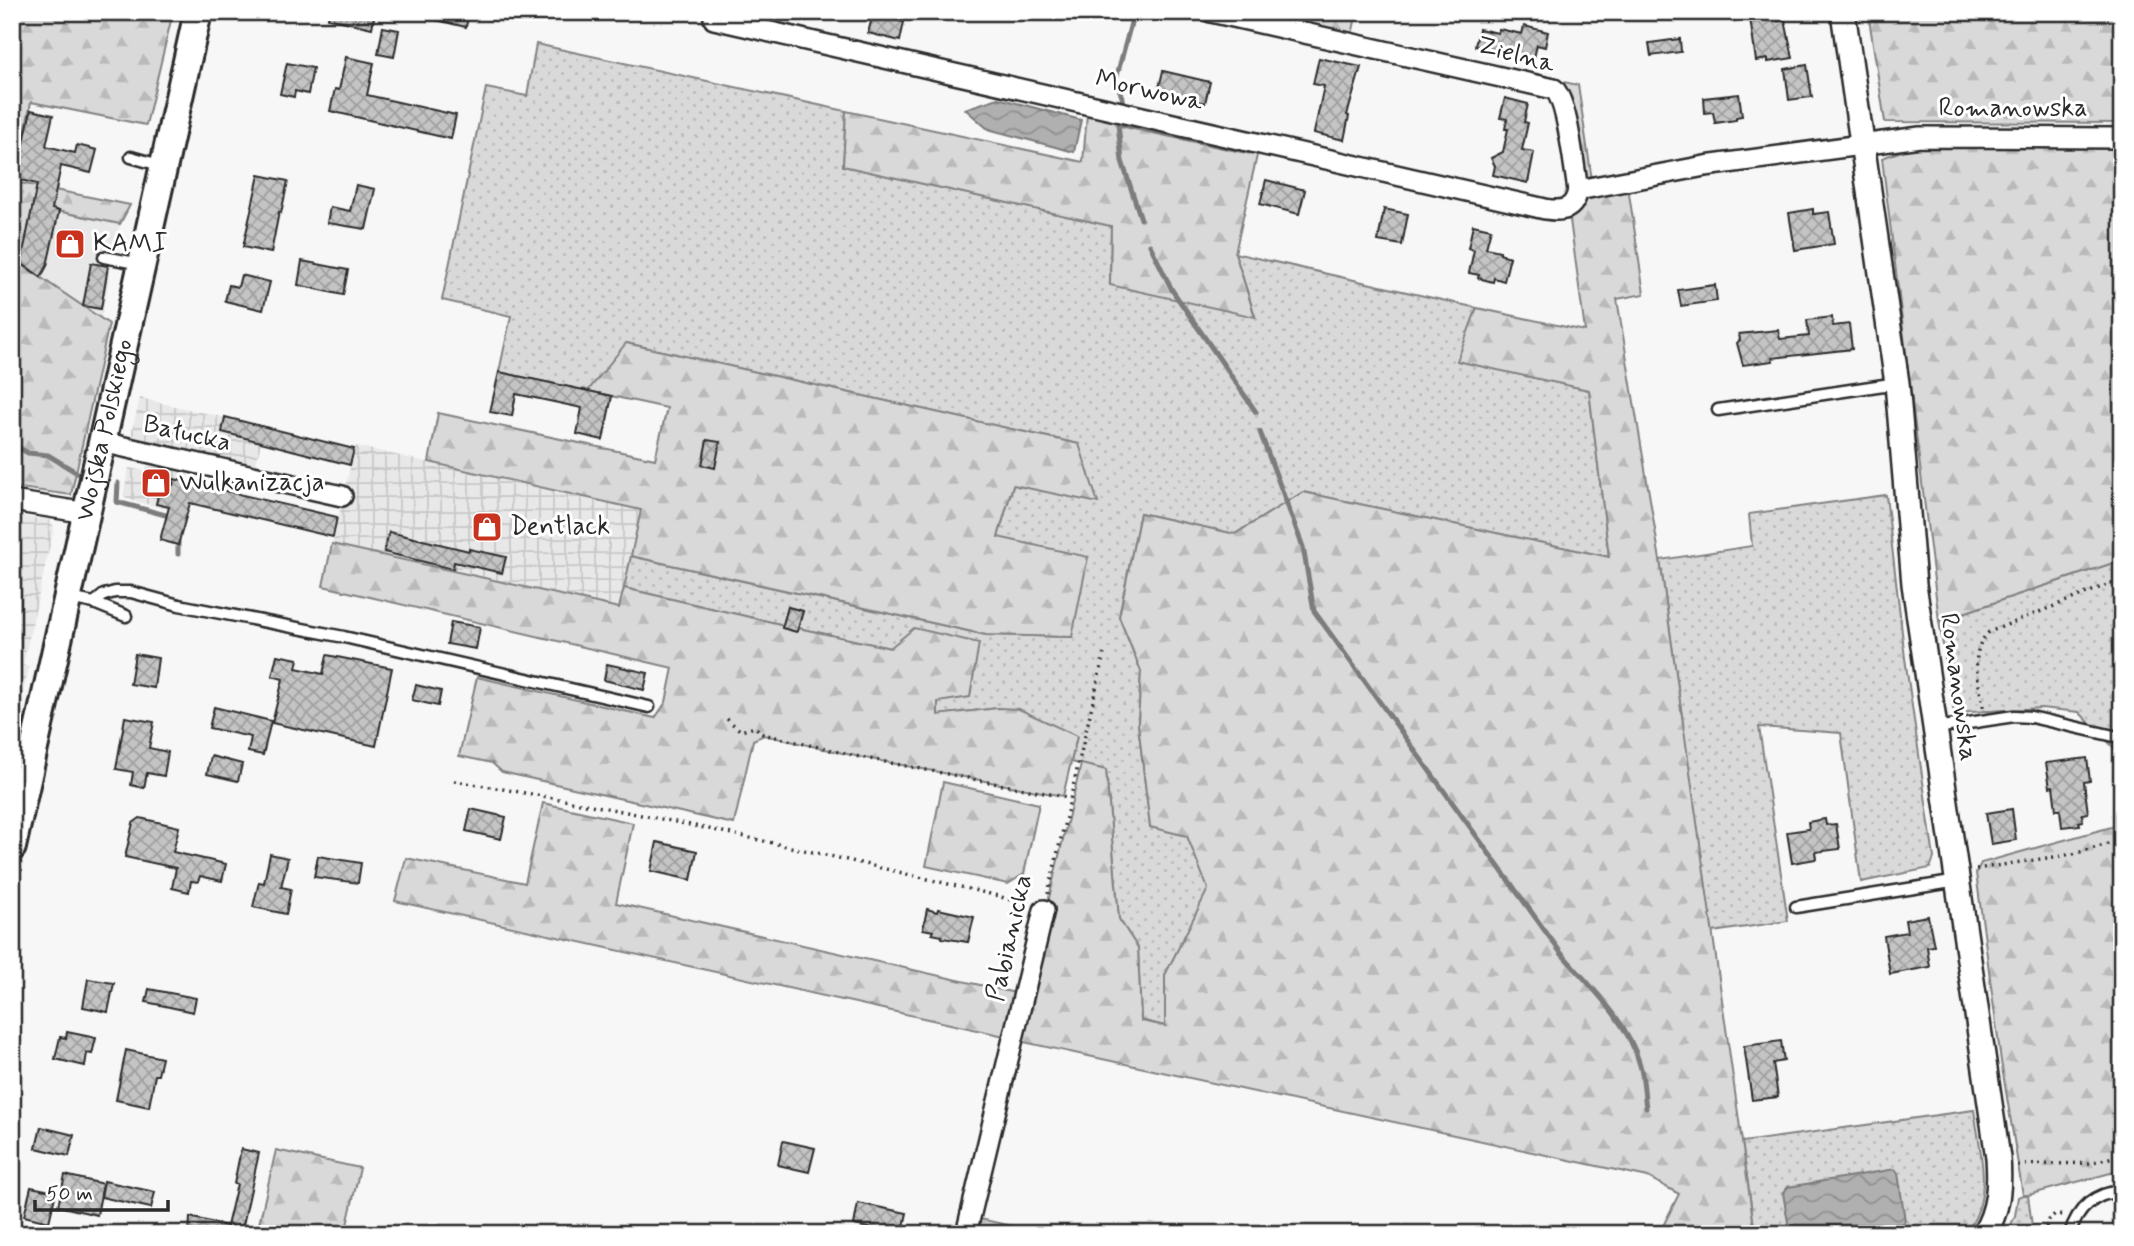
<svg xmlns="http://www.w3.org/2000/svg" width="2134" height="1246" viewBox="0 0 2134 1246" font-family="Mynerve,sans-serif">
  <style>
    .built { fill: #e8e8e8 }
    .industrial { fill: url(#industrial-grid) }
    .grass { fill: url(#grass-dots); stroke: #828282; stroke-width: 2 }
    .forest { fill: url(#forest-firs); stroke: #828282; stroke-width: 2 }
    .water { fill: url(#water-waves); stroke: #7b7b7b; stroke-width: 2 }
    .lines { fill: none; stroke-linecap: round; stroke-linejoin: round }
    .stream { stroke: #7b7b7b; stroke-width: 5 }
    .building { fill: url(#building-cross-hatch); stroke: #2b2b2b; stroke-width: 2 }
    .service-casing { stroke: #2b2b2b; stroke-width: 15 }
    .minor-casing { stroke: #2b2b2b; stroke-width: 24 }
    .tertiary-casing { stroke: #2b2b2b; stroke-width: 28 }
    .secondary-casing { stroke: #2b2b2b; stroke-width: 32 }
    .path { stroke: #2b2b2b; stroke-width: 3.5; stroke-dasharray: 2 5; stroke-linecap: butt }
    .service { stroke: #fff; stroke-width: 10 }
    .minor { stroke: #fff; stroke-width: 19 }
    .tertiary { stroke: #fff; stroke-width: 23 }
    .secondary { stroke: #fff; stroke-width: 26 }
    .labels { text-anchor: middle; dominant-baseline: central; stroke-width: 6; stroke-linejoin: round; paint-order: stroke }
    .street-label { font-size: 26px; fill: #2b2b2b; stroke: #fff }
    .poi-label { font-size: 26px; fill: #2b2b2b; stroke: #fff; text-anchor: start }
  </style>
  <defs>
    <pattern id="industrial-grid" width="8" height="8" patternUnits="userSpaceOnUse" patternTransform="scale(1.75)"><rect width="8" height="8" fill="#e8e8e8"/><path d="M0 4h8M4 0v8" fill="none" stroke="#c7c7c7"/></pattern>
    <pattern id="grass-dots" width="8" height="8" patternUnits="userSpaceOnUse" patternTransform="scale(1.75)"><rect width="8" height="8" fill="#d9d9d9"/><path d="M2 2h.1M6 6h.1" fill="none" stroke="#bababa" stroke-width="1.8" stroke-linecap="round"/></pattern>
    <pattern id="forest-firs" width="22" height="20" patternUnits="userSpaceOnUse" patternTransform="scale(1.75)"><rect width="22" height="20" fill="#d9d9d9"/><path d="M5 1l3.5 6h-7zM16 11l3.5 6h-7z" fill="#bababa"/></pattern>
    <pattern id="water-waves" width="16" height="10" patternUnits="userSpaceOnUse" patternTransform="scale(1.75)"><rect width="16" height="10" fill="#b0b0b0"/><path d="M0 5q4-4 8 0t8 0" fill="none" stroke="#8f8f8f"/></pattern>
    <pattern id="building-cross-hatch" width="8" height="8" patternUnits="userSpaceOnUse" patternTransform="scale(1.75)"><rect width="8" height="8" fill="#c4c4c4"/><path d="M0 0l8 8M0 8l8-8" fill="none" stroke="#9f9f9f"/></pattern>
  </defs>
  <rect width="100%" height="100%" fill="#f7f7f7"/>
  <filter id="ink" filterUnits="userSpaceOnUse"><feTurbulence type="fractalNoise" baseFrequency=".0143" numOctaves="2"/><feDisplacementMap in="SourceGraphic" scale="14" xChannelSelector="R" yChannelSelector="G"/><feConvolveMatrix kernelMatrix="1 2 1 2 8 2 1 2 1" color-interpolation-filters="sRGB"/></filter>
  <g filter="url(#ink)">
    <polygon class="built" points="33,205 120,224 101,319 21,263"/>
    <g class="industrial">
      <polygon points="140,398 265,427 254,472 129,443"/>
      <polygon points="355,446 642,510 620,608 332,544"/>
      <polygon points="150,461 189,470 179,512 130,500 123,496 129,468 146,471"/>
      <polygon points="12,515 50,520 54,527 23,665 29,667 12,740"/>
    </g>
    <g class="grass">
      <polygon points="536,44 846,111 843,166 1111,226 1110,284 1255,316 1235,253 1477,308 1458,361 1589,390 1609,557 1303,492 1235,534 1140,513 1119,617 1141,671 1138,723 1150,827 1187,836 1209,889 1165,975 1165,1026 1141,1020 1138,948 1119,919 1106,770 1071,762 1077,736 998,708 938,715 938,702 890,648 798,628 803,611 788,607 782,628 780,624 624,588 631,556 986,635 1072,637 998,537 1013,485 1079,444 627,343 588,391 499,372 511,316 442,300 486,88 527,96"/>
      <polygon points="1886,495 1905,658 1934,858 1930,868 1861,882 1841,733 1759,727 1788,921 1712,932 1660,560 1752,546 1749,514"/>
      <polygon points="2122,560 2122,744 2117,751 2079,712 2041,708 1954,713 1939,621"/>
      <path d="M1974,1110C1980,1151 1995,1200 1964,1234H1755L1742,1142Z"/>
      <polygon points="2023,1195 2028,1195 2033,1234 2007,1234 2015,1216 2018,1197"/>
      <polygon points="976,1218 1047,1234 972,1234"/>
    </g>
    <g class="forest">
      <polygon points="12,12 173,12 146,125 31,102 15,182 130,205 120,224 33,206 21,264 109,324 71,495 12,487"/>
      <polygon points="1252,12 1357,12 1352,35"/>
      <polygon points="1868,12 2122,12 2122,123 1885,122"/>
      <polygon points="1554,80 1578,85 1593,187 1627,180 1644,294 1617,299 1660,560 1755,1234 1659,1234 1679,1194 1648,1177 1019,1041 1037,948 1081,764 1106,770 1119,919 1138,948 1141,1021 1165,1026 1165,975 1208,889 1187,836 1150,827 1138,723 1141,671 1119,617 1140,513 1235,534 1303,492 1609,557 1589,390 1457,361 1477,308 1585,331 1570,220 1558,217 1571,206"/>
      <polygon points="846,111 1083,162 1087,113 1258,151 1235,253 1255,317 1110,285 1111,226 843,166"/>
      <polygon points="1913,147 2122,147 2122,560 1939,621 1882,158"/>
      <polygon points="626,343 1079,444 1098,503 1013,485 998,537 1088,557 1072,637 986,635 631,556 641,510 429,462 438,413 655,459 667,408 588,391"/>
      <polygon points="332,544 619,608 624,588 780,624 783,628 797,632 798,628 890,648 914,628 979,643 970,697 938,702 938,715 998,708 1019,709 1077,736 1063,796 860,757 764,735 753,740 734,824 502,772 492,763 459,756 477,677 655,718 666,702 673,668 323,586"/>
      <polygon points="943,782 1039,804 1024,874 1008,884 926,866"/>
      <polygon points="543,803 633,823 616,903 1020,994 1009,1037 395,901 406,858 525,883"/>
      <polygon points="2122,824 2122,1170 2028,1195 2023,1195 2001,1061 1976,873 1981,863"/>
      <polygon points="276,1150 360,1168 345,1234 257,1233"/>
    </g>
    <g class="water">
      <polygon points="998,98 1081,120 1074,152 988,129 965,109"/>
      <polygon points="1895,1169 1898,1173 1905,1221 1902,1224 1833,1234 1790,1234 1783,1193 1788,1187"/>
    </g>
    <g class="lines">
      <g class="stream">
        <polyline points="1123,100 1116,79 1134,12"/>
        <polyline points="1141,219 1122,161 1118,124 1249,152"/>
        <polyline points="1150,245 1172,290 1256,412"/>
        <path d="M1260,432L1303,547L1314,611L1561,953C1590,986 1628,1021 1640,1065C1644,1078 1644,1094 1646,1108"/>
        <polyline points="12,444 28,453 48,455 79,474"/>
        <polyline points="118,483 117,502 173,517"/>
        <polyline points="178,554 178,540"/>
      </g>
    </g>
    <g class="building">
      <polygon points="329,12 375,12 372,28 328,18"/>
      <polygon points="428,12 469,12 466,27 427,18"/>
      <polygon points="873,14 904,22 900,41 868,33"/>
      <polygon points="1777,14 1778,21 1785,20 1793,58 1768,62 1768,59 1756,61 1750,18"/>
      <polygon points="1524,26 1548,32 1545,47 1537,45 1533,62 1493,53 1494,50 1475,46 1479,29 1498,33 1499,29 1522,34"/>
      <polygon points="383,27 399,30 394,57 378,54"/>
      <polygon points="1680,39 1681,52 1651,56 1649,43"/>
      <polygon points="346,57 374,63 367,95 456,115 451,139 330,111 335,89 339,90"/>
      <polygon points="1319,58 1361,67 1347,115 1349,116 1344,140 1314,133 1324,86 1313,84"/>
      <polygon points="287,63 313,68 308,94 295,91 294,97 280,94"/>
      <polygon points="1807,65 1812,97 1789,100 1785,69"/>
      <polygon points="1163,71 1210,82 1205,103 1158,92"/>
      <polygon points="1739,94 1742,116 1736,117 1736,120 1715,123 1713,112 1705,113 1704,98"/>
      <polygon points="1505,98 1528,104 1524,122 1528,123 1522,150 1534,152 1528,183 1493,175 1495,166 1491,158 1503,152 1508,129 1505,129 1507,119 1500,118"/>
      <polygon points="31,110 53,115 46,146 75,153 77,145 97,150 91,173 61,166 52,209 59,211 47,266 41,277 21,263 37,184 16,179"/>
      <polygon points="259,175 288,181 281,213 279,212 271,253 243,247"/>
      <polygon points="1266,180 1305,190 1299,214 1260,204"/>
      <polygon points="356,185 375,189 366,229 327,223 330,207 350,211"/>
      <polygon points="1384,209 1408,214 1402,245 1378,241"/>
      <polygon points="1813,209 1813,214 1829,212 1834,244 1795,250 1789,213"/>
      <polygon points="1473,225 1491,229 1486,248 1500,251 1500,254 1510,257 1504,281 1494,278 1493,282 1478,278 1479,275 1469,273 1474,250 1468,248"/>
      <polygon points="302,261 348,270 343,295 298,285"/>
      <polygon points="91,263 108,266 101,309 83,306"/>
      <polygon points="241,275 270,282 263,310 225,301 229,285 238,287"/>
      <polygon points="1715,285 1717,301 1681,306 1678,290"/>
      <polygon points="1832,317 1833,326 1849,324 1852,349 1772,358 1773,361 1743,365 1737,343 1740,340 1739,334 1778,330 1780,339 1809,336 1807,320"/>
      <polygon points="499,372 612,396 603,440 577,434 582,408 516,394 512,416 490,412"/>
      <polygon points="225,417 354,449 350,465 222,432"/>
      <polygon points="707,440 720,442 715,468 702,465"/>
      <polygon points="174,479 337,517 333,537 190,503 178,545 160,540 169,507 156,504 161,482 173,485"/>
      <polygon points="389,532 469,551 469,549 506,557 502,573 454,562 453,569 384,552"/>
      <polygon points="788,607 803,611 797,632 782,628"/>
      <polygon points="451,622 480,627 476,649 447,644"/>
      <polygon points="135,654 158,658 154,688 130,684"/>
      <polygon points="277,655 298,659 296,668 323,674 327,655 392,668 376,746 272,723 283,679 272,676"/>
      <polygon points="607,664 648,673 644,690 604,680"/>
      <polygon points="416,685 441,691 438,706 412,700"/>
      <polygon points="214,707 271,721 263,755 248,752 251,737 209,728"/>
      <polygon points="125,717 154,722 149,748 168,752 164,776 147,773 144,788 131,785 133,772 116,769"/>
      <polygon points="211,756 242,764 238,781 207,774"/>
      <polygon points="2087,758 2090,781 2084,782 2088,813 2082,814 2083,821 2079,822 2080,825 2062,827 2060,810 2056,810 2053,786 2050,787 2046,763"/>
      <polygon points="471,809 506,817 501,839 466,831"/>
      <polygon points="2012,809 2016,840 1991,844 1986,813"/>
      <polygon points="140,818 179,827 173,852 226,864 222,881 200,876 198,882 191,881 189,892 172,888 176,868 125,857 133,823"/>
      <polygon points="1825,819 1826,825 1836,824 1840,849 1815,852 1816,859 1792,863 1787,832 1809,829 1808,822"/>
      <polygon points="657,842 697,851 691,880 651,871"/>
      <polygon points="270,854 288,858 281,887 291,889 286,914 253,907 259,882 264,883"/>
      <polygon points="318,856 361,863 358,883 314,877"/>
      <polygon points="927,909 937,912 938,909 974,917 968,942 942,938 942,936 932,934 933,931 923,929"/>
      <polygon points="1928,916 1934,946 1927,947 1930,967 1890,974 1884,936 1907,932 1905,920"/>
      <polygon points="88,979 114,983 108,1012 83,1007"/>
      <polygon points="149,989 196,998 193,1012 146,1002"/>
      <polygon points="67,1032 96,1038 92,1054 87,1053 85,1066 55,1059 60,1037 66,1038"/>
      <polygon points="1781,1041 1784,1061 1773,1063 1778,1097 1752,1100 1744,1046"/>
      <polygon points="126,1050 162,1058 158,1075 155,1075 149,1107 116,1100"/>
      <polygon points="41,1127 74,1135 69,1156 36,1148"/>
      <polygon points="783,1141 815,1148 809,1172 778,1165"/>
      <polygon points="241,1149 259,1153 241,1234 189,1234 190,1217 227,1226 237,1184 234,1184"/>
      <polygon points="65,1175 103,1184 97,1215 58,1206"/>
      <polygon points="104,1181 155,1192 151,1208 101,1197"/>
      <polygon points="31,1187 56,1192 49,1222 24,1216"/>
      <polygon points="858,1203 907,1213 903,1231 890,1228 889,1232 854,1225"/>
    </g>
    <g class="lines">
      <g class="service-casing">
        <g id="service">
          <polyline points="131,157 163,166"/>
          <polyline points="104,257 141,264"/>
          <polyline points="1718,410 1897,383"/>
          <polyline points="69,598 94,603 126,616"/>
          <polyline points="94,603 104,595 115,592 131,592 179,605 344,637 649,707"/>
          <polyline points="1936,728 2014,716 2031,717 2114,736"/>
          <polyline points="1796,907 1958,881"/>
          <path d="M2070,1234C2077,1208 2095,1193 2122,1191"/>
        </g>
      </g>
      <g class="minor-casing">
        <g id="minor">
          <path d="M714,19L1545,209C1563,212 1574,210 1578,190C1574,168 1568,102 1554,89L1211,12"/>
          <polyline points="1578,190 1705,166 1920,137 2122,138"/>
          <polyline points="102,442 342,496"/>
          <polyline points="12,501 87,513"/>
          <polyline points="966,1234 1044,910"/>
        </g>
      </g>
      <g class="tertiary-casing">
        <path id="tertiary" d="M1843,12L1897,383L1914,584L1998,1158C2000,1185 1999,1210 1984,1234"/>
      </g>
      <g class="secondary-casing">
        <g id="secondary">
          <path id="s1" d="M12,847L198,12"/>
        </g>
      </g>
      <g class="path">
        <path d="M1983,707C1979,681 1968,651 1989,632L2122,579"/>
        <polyline points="727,719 741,731 755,727 763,734 860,757 1070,798"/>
        <path d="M454,781C637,810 817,852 998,896L1026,905"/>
        <polyline points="1976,869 2073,854 2122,840"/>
        <polyline points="1048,894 1104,654"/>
        <polyline points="12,912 22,866"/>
        <polyline points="2018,1165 2089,1163 2122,1155"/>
        <polyline points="2044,1234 2048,1220 2055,1214 2064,1216"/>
      </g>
      <use href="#service" class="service"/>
      <use href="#minor" class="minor"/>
      <use href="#tertiary" class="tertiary"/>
      <use href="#secondary" class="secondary"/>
    </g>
  </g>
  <defs>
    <g id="shop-square" transform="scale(1.575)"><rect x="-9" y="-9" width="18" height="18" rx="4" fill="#c8321e" stroke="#fff"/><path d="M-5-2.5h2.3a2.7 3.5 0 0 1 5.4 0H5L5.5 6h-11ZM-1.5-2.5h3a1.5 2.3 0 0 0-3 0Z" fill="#fff"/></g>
  </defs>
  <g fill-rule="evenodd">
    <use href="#shop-square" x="70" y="244"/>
    <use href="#shop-square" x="156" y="483"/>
    <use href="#shop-square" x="487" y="527"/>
  </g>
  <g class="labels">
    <g class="street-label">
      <text transform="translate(1516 55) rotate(15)">Zielna</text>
      <text transform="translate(1149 91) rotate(13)">Morwowa</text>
      <text x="2013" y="109">Romanowska</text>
      <text stroke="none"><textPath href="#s1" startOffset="427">Wojska Polskiego</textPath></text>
      <text transform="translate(187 434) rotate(13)">Bałucka</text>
      <text transform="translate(1958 687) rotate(82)">Romanowska</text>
      <text transform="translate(1010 938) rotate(-77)">Pabianicka</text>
    </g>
    <g class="poi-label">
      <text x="93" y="244">KAMI</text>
      <text x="179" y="483">Wulkanizacja</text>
      <text x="510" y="527">Dentlack</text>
    </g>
  </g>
  <rect width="2134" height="1246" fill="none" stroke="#fff" stroke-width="42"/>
  <rect x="21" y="21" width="2092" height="1204" fill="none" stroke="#2b2b2b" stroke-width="2.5" filter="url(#ink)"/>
  <path d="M35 1200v10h133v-10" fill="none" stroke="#2b2b2b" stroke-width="3.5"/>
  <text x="46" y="1200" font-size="21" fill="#2b2b2b" stroke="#ffffff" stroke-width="5" paint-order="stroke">50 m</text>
</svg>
